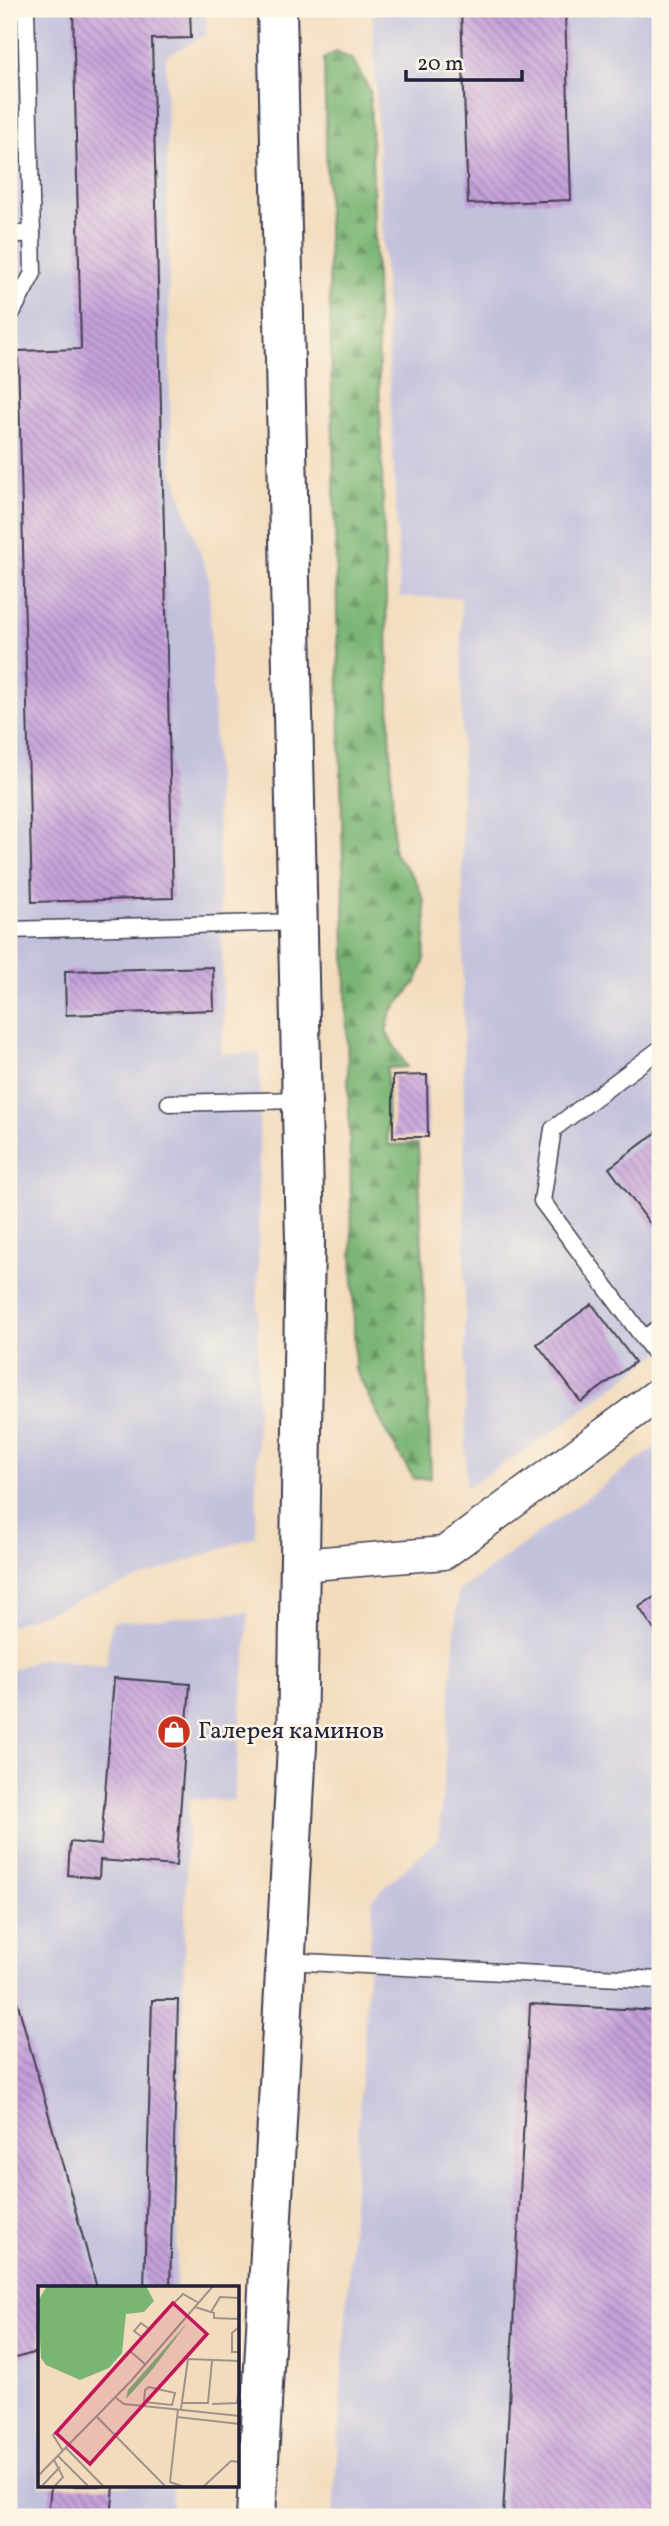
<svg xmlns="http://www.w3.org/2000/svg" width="669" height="2526" viewBox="0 0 669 2526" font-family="Vollkorn,serif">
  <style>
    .industrial { fill: #c2c1dc }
    .forest { fill: url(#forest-firs); stroke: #4e6c58; stroke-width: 2 }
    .building { fill: url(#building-back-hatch) }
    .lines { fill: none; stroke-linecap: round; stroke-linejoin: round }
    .service-casing { stroke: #413e4f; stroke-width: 19 }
    .minor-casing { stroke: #413e4f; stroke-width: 35 }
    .tertiary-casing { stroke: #413e4f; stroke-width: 42 }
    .service { stroke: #fff; stroke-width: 16 }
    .minor { stroke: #fff; stroke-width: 32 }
    .tertiary { stroke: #fff; stroke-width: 38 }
    .labels { text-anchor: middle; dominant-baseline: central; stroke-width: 5; stroke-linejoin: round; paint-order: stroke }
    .poi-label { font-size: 24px; fill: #22223b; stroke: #fcf5e5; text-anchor: start }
    .inset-road { fill: none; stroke: #9f928a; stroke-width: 2 }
    .view { fill: #c2185b; fill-opacity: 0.15; stroke: #c2185b; stroke-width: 3.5 }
    .inset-edge { fill: none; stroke: #22223b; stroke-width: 3.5 }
  </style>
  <defs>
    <pattern id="forest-firs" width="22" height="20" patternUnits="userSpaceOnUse" patternTransform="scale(1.75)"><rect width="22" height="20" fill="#7ab574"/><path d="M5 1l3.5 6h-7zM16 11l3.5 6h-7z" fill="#649360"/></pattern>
    <pattern id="building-back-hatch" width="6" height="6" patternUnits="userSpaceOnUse" patternTransform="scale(1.75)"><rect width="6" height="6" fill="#c5a0da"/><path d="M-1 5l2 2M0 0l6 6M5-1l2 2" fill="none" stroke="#a082b2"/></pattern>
  </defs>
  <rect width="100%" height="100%" fill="#fcf5e5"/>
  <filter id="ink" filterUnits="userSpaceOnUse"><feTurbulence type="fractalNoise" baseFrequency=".0143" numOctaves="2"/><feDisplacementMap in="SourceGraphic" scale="14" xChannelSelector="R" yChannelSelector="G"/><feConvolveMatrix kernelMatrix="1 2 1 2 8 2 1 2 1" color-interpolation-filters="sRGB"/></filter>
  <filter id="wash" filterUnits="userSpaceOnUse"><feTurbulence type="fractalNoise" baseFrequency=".00686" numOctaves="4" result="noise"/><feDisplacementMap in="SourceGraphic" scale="28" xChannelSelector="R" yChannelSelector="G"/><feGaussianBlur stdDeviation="1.57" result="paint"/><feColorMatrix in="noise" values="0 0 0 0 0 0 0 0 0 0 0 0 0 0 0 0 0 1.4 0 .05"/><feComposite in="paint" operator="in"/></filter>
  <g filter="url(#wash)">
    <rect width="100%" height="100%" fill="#f3dcbe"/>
    <g class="industrial">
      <polygon points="9,9 205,9 206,35 166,56 171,466 209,579 224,1019 220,1054 260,1053 256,1536 9,1626"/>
      <polygon points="372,9 660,9 660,1352 557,1429 466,1488 461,598 400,597"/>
      <polygon points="660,1444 660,2517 333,2517 373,1898 439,1838 458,1592"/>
      <polygon points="249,1612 234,1801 188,1799 176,2288 40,2288 40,2486 173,2486 171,2517 9,2517 9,1671 43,1658 106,1666 112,1622"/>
    </g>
    <polygon class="forest" points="336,52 353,60 370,91 394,853 415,879 424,901 426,921 424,962 417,981 391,1012 386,1032 407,1067 387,1068 388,1145 418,1144 431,1478 414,1479 389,1437 355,1369 324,59"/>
    <g id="blocks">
      <g class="building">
        <polygon points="73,9 190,9 191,38 152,39 173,898 32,902 18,351 81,349"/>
        <polygon points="461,9 565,9 571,200 468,204"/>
        <polygon points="213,967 214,1010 66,1015 65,971"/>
        <polygon points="427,1075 428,1137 393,1137 393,1076"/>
        <polygon points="660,1130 660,1237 609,1168"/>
        <polygon points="592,1304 635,1362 581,1402 537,1344"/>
        <polygon points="660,1593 660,1639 639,1607"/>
        <polygon points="114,1678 190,1684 176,1866 100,1860 99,1878 68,1875 70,1842 101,1845"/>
        <polygon points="9,1972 97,2288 40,2288 40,2351 9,2360"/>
        <polygon points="152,2000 178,2000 170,2288 144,2288"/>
        <polygon points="530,2004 660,2011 660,2517 503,2517"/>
        <polygon points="51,2486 114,2486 111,2517 48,2517"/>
      </g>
    </g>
  </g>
  <g filter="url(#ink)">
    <use href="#blocks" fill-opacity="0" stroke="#413e4f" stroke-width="2"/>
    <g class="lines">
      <g class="service-casing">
        <g id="service">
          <polyline points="9,235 32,233"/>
          <polyline points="9,318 33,273 26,9"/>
          <polyline points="9,930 298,922"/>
          <polyline points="660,1049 553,1129 542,1201 660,1360"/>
          <polyline points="169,1103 301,1100"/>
          <polyline points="644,1339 660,1327"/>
          <polyline points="285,1961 660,1980"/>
        </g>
      </g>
      <g class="minor-casing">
        <polyline id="minor" points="300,1565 444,1553 660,1393"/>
      </g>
      <g class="tertiary-casing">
        <polyline id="tertiary" points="256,2517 297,1746 305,1241 277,9"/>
      </g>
      <use href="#service" class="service"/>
      <use href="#minor" class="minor"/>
      <use href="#tertiary" class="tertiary"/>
    </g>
  </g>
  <defs>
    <g id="shop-disc" transform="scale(1.75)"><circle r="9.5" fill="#c8321e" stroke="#fcf5e5"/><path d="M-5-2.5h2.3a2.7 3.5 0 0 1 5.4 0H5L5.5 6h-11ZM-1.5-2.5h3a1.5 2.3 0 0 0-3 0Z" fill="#fff"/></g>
  </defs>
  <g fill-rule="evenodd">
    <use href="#shop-disc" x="174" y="1732"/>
  </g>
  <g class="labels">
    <g class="poi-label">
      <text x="198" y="1732">Галерея каминов</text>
    </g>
  </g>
  <g transform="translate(38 2286)">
    <rect width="201" height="201" fill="#f3dcbe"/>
    <path d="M9,0H108L116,15L106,26L88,28L84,67L71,82L42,94L8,79L3,72L0,15ZM150,36L114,84L88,113L90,104Z" fill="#7ab574"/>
    <path class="inset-road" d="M157,21L176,27V32L202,33M173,26L182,11L202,12M202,40L194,47V66H202M104,51L96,45L103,37L111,43M108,79L92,65L118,35L145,8L161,17M78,112L86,118L202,130M144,117H170L174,75M174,118L199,117L202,94M106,120V116L107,104L111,101L137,107L134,119L106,116M140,123L132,196L149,202M143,123L150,73L202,75M59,131L129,202M139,131L202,138M20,145L15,149L25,165M28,162L67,202M20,170L52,202M0,190L93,95L175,0M2,202L22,181M15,202L25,191L16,174M164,202L193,175L202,176"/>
    <path class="view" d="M135,17L169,48L52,178L18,147Z"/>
    <rect width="201" height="201" class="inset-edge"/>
  </g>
  <rect width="669" height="2526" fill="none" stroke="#fcf5e5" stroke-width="35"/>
  <path d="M406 70v10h116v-10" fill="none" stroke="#22223b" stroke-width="3.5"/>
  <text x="417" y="70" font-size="21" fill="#22223b" stroke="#fcf5e5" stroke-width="5" paint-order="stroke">20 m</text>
</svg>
